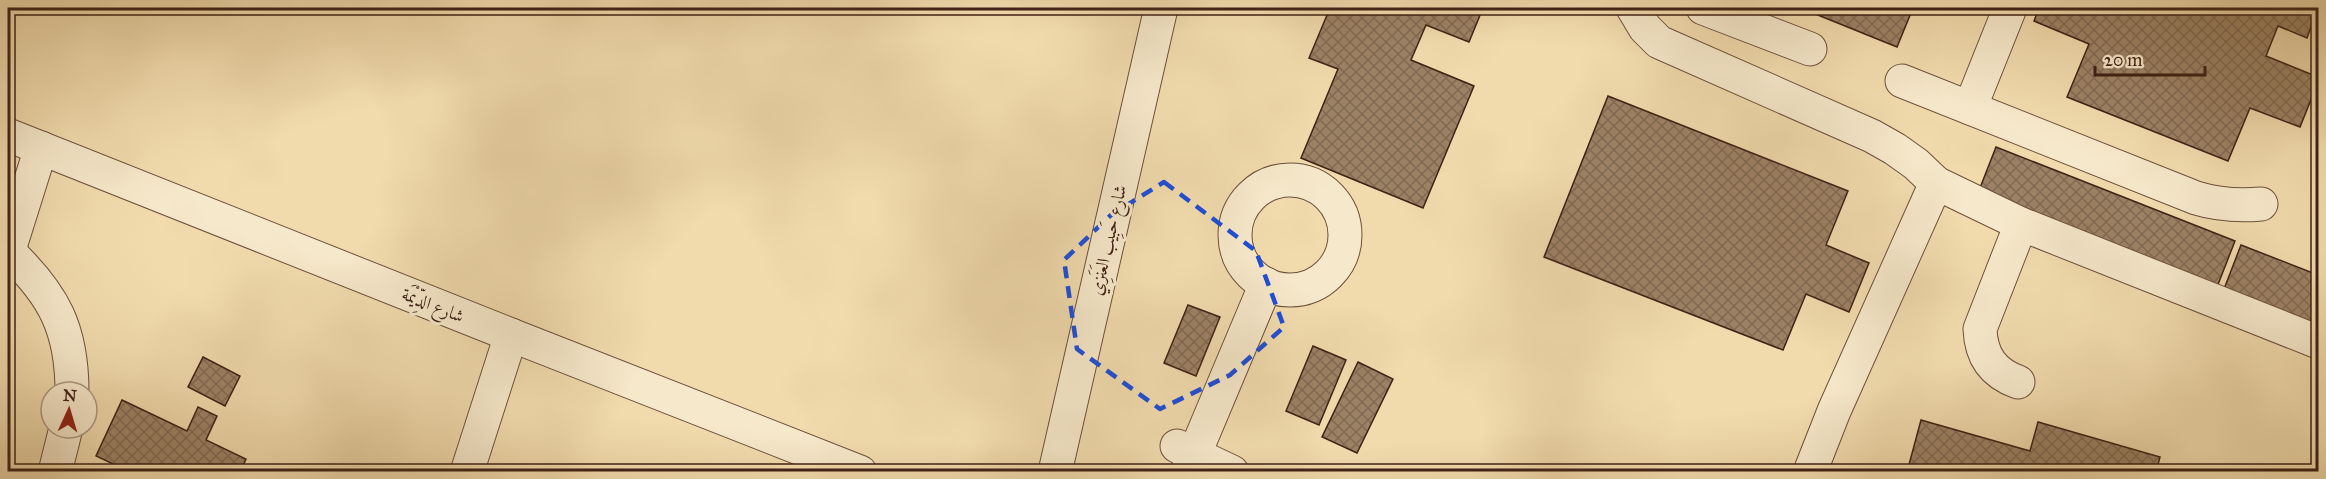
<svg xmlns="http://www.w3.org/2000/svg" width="2326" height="479" viewBox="0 0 2326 479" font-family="'IM FELL Great Primer',Amiri,serif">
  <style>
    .building { fill: url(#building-cross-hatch); stroke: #3f2116; stroke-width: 1.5 }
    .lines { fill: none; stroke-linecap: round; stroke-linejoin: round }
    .minor-casing { stroke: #6c503c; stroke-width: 35 }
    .minor { stroke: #f6e8ca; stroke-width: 33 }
    .marked { fill: none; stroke: #1d4ed8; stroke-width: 4.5; stroke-dasharray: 12 8; stroke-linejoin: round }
    .labels { text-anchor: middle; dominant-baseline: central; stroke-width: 6; stroke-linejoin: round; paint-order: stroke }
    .street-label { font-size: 18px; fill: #3f2116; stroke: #f6e8ca }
  </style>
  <defs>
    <pattern id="building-cross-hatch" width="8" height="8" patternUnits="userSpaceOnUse" patternTransform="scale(1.5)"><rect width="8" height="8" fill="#9c8265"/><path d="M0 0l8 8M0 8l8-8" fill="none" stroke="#816a52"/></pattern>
  </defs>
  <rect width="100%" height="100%" fill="#f1dbad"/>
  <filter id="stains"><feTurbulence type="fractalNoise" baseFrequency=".00333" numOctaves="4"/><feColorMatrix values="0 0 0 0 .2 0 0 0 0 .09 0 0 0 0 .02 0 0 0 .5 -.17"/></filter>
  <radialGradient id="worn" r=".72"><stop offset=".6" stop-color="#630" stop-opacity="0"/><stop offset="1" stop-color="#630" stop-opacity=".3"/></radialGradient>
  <g class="building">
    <polygon points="1330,8 1483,8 1469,42 1426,25 1411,60 1474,86 1423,208 1301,158 1338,69 1309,58"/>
    <polygon points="1809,8 1913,8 1897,47 1808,11"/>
    <polygon points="2039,8 2318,8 2307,38 2278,26 2266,56 2318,77 2318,82 2300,127 2250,108 2228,161 2067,97 2089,44 2034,21"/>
    <polygon points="1608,96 1848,191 1826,245 1869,263 1849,312 1806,294 1783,350 1544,257"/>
    <polygon points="1996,147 2235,241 2217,287 1978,193"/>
    <polygon points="2241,245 2318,275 2318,326 2224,289"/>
    <polygon points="1188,305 1220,317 1196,376 1164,363"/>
    <polygon points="1313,346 1346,360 1319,425 1286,411"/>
    <polygon points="203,357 240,376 225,406 188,387"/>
    <polygon points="1358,362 1393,379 1357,453 1322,437"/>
    <polygon points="122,400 187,431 198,407 217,416 206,440 246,459 240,472 130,472 96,456"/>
    <polygon points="1921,420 2030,451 2038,422 2160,457 2156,472 1907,472"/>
  </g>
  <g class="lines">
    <g class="minor-casing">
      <g id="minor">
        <polyline points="1633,8 1645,28 1659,42 1872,136 1895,149 1916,164 1936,183 2021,224 2318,342"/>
        <polyline points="1703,8 1810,49"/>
        <path d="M1902,81L2196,198C2219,205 2238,206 2261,204"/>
        <polyline points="1970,108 2010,8"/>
        <polyline points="8,135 511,335 860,472"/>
        <circle cx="1290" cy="235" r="55"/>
        <path d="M9,252C54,295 72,329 72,392"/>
        <polyline points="8,253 41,148"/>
        <path d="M2018,382C1993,373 1981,356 1980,329L2021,224"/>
        <polyline points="1177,446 1232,472"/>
        <polyline points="55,472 66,428"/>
        <polyline points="467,472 511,335"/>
        <polyline points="1055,472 1161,8"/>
        <polyline points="1187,472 1266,284"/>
        <polyline points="1810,472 1834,411 1936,183"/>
      </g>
    </g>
    <use href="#minor" class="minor"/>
  </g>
  <path class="marked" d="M1164,182L1256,251L1284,327L1230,375L1160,409L1077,349L1064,260L1111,215Z"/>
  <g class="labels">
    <g class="street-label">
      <text transform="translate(1108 240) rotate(-77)">شارع حَبِيب العَنَزِي</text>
      <text transform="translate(433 305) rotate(22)">شارع الدِّيْمَة</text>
    </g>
  </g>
  <rect width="2326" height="479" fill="none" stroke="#f1dbad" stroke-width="30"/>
  <rect x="9" y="9" width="2308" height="461" fill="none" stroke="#3f2116" stroke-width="3"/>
  <rect x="15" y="15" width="2296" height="449" fill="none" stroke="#3f2116" stroke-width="1.5"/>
  <g transform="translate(69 410) rotate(4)"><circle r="28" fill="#f6e8ca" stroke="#ad9882" stroke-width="1.5"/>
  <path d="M0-4.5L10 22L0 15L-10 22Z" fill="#8f2418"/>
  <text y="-9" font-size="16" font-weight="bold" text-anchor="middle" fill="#3f2116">N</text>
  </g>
  <path d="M2095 66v9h110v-9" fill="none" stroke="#3f2116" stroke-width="3"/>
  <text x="2104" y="66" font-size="18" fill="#3f2116" stroke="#f6e8ca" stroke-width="4.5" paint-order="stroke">20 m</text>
  <rect width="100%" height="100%" filter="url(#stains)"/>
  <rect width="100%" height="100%" fill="url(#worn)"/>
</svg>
